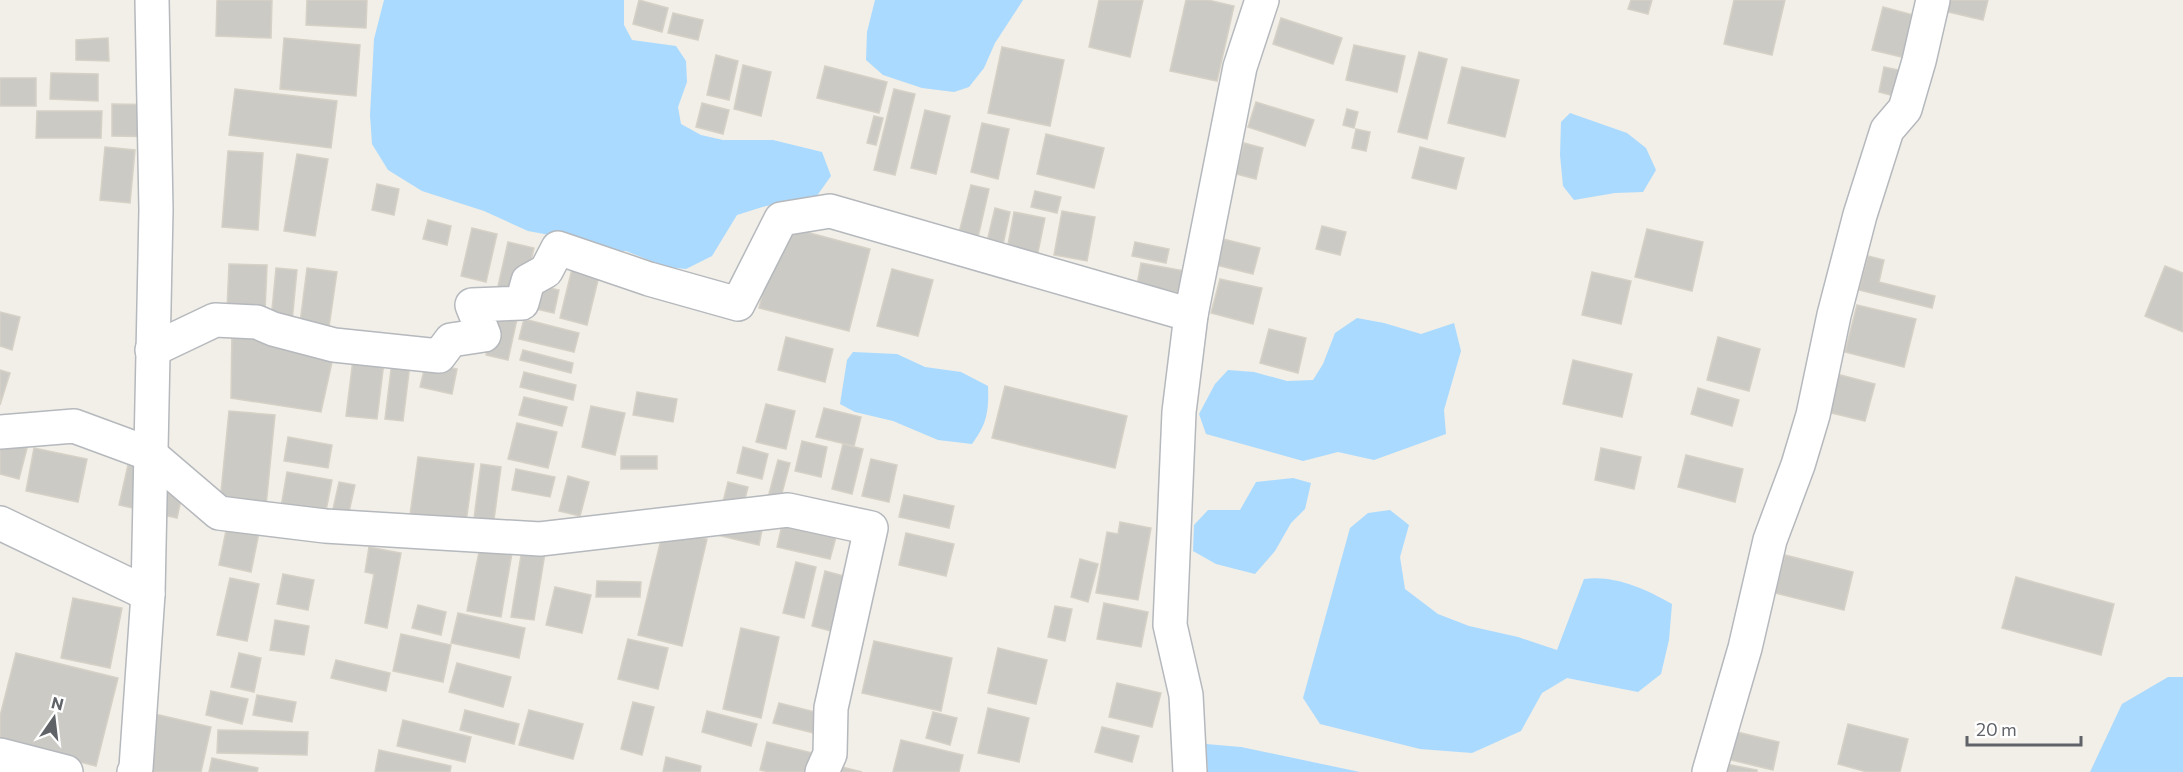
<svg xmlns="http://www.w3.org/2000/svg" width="2183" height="772" viewBox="0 0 2183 772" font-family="Commissioner,sans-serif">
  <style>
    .water { fill: #aadaff }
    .building { fill: #cccac5; stroke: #d6d1c6; stroke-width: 1.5 }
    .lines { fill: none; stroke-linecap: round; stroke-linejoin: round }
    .minor-casing { stroke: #b5b8bc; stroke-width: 36 }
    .minor { stroke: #fff; stroke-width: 33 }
  </style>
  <rect width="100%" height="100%" fill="#f1efe8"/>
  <g class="water">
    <polygon points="384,0 624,0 624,25 632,40 676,46 686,61 687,82 678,107 681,124 701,135 723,140 773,140 822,152 831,176 814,200 766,206 737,215 712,256 686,269 666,267 626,251 590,250 566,238 528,231 484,211 422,191 388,170 372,144 370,115 374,39"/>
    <polygon points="875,0 1023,0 995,43 984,68 969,87 954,92 922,88 883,75 866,60 867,32"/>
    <polygon points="1570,113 1627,133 1646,148 1656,170 1643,192 1615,193 1574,200 1563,186 1560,155 1561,122"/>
    <polygon points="1357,318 1384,323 1421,334 1454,323 1461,351 1444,410 1446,434 1374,460 1338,452 1303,461 1206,434 1199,414 1215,384 1228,370 1254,372 1287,381 1313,380 1323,364 1335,333"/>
    <path d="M853,352L897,354L925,367L961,372L988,386C989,411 987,424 972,444L938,440L893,421L855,412L840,404L847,360Z"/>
    <polygon points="1293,478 1311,483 1305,509 1291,523 1275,551 1255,574 1216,564 1193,551 1194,525 1208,510 1240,510 1256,482"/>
    <path d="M1390,510L1409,525L1400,557L1405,589L1438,614L1469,626L1518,637L1557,650L1584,579C1616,575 1645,589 1672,604L1669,640L1661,674L1638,692L1567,678L1542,693L1521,731L1472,753L1420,749L1320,724L1303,698L1350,528L1368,513Z"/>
    <polygon points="2168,677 2183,677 2183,772 2090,772 2122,704"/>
    <polygon points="1206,744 1241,747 1360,772 1208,772"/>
  </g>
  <g class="building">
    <polygon points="217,0 272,0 271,38 216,36"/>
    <polygon points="307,0 367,0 366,28 306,25"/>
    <polygon points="639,0 668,8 662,32 633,24"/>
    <polygon points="1099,0 1143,0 1130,57 1089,47"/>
    <polygon points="1186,0 1208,0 1234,6 1217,81 1170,71"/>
    <polygon points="1631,0 1652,0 1648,14 1628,9"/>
    <polygon points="1734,0 1785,0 1772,55 1724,44"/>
    <polygon points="1946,0 1988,0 1983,20 1944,11"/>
    <polygon points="1883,7 1917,16 1906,58 1872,50"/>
    <polygon points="673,13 703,20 698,40 668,33"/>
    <polygon points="1281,18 1342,38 1333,64 1273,44"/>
    <polygon points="108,38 109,61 76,60 76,40"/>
    <polygon points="284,38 360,45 356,96 280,89"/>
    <polygon points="1354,45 1405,56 1397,92 1346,80"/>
    <polygon points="1002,47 1064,60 1050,126 988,113"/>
    <polygon points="1419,52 1447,59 1427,139 1398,132"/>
    <polygon points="716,55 738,61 729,100 707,95"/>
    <polygon points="743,65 771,72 761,116 734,109"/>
    <polygon points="825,66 887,82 879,113 817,98"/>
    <polygon points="1462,67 1519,80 1505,137 1448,123"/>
    <polygon points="1884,67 1908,72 1902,98 1879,92"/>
    <polygon points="51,73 98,74 98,101 50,99"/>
    <rect x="0" y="78" width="36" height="28"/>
    <polygon points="235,89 337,101 331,148 229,135"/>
    <polygon points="894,89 915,94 895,175 874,170"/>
    <polygon points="1256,102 1314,120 1305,146 1248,127"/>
    <polygon points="702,103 729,110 723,134 696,127"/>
    <polygon points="112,104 170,105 169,137 112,136"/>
    <polygon points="1347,109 1358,112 1354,128 1343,125"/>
    <polygon points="925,110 950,116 936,174 911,168"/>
    <polygon points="37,111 102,111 101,138 36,138"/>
    <polygon points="874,116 883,118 876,145 867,143"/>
    <polygon points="982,123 1009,129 998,179 971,172"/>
    <polygon points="1356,129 1370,132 1366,151 1352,148"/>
    <polygon points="1046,134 1104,148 1094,188 1037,174"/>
    <polygon points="1244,143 1263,148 1256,179 1236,174"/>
    <polygon points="105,147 135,150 130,203 100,200"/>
    <polygon points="1420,147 1464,158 1456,189 1412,178"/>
    <polygon points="228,151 263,153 258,230 222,227"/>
    <polygon points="297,154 328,159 315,236 284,231"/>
    <polygon points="377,184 399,189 394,215 372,210"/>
    <polygon points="971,185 989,189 976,246 957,241"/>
    <polygon points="1035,191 1061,197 1057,213 1031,207"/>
    <polygon points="995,208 1010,212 1001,254 985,250"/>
    <polygon points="1062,211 1095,217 1087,261 1054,255"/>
    <polygon points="1014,212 1045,218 1037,257 1007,250"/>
    <polygon points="428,220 451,226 447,245 423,239"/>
    <polygon points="780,225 870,249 849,331 759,308"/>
    <polygon points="1322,226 1346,232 1340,255 1316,249"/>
    <polygon points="472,228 497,234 486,282 461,276"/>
    <polygon points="1647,229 1703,242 1692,291 1635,277"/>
    <polygon points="1223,239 1260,248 1253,274 1216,265"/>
    <polygon points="508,242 534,248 522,301 496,295"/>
    <polygon points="1135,242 1169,249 1166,263 1132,256"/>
    <polygon points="1868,256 1884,260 1879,282 1935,296 1932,308 1859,290"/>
    <polygon points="1141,263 1185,271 1181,293 1137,285"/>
    <polygon points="229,264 267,265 265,312 227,310"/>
    <polygon points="2165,266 2183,273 2183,332 2145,316"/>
    <polygon points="276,268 297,270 292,322 271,320"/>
    <polygon points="307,268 337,272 329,327 300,323"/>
    <polygon points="572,269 599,276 587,325 560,318"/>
    <polygon points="892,269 933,280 918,336 877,326"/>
    <polygon points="1592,272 1631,281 1621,324 1582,315"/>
    <polygon points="1220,279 1262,288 1253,324 1211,313"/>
    <polygon points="529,283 559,290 554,313 523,306"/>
    <polygon points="1857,305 1916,319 1904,367 1845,352"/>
    <polygon points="496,306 519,310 508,360 486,355"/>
    <polygon points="0,312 20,317 12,350 0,346"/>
    <polygon points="524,319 579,333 574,352 519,339"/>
    <polygon points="232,329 334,353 321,412 231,398"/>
    <polygon points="1269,329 1306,338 1298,373 1260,363"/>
    <polygon points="786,337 833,349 825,382 778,370"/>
    <polygon points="1718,337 1760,349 1749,391 1707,380"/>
    <polygon points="523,350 573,363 571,373 520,360"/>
    <polygon points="353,359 384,362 377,419 346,416"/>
    <polygon points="1573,360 1632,374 1622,417 1563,404"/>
    <polygon points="392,361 410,364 403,421 385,419"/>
    <polygon points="426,362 457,369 452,394 420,387"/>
    <polygon points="0,370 10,373 0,405"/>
    <polygon points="524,372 576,385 573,400 520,387"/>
    <polygon points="1833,373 1875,384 1865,421 1823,411"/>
    <polygon points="1005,386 1127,416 1115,468 992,438"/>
    <polygon points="1698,388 1739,400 1732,426 1691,414"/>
    <polygon points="637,392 677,399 673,422 633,415"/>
    <polygon points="524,397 567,407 562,426 519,415"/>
    <polygon points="766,404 795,411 786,449 756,442"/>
    <polygon points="591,406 625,413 615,455 582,447"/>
    <polygon points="824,408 861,417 854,446 816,437"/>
    <polygon points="229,411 275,415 266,506 220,502"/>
    <polygon points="517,423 557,432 548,468 508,459"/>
    <polygon points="288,437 332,445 328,468 284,461"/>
    <polygon points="802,441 827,447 821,477 795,471"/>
    <polygon points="0,442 27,448 19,479 0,474"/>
    <polygon points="843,444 863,449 852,494 832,489"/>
    <polygon points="743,447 768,454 762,479 737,473"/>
    <polygon points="34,448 87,459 78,502 26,491"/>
    <polygon points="1601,448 1641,457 1634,489 1595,480"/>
    <polygon points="1686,455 1743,469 1735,502 1678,487"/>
    <rect x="621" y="456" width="36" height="13"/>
    <polygon points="418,457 474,464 465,530 409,522"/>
    <polygon points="871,459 897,465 889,502 862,496"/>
    <polygon points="778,460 790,463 778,508 766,505"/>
    <polygon points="481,464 501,467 494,520 474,518"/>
    <polygon points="128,465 186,477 177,518 119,505"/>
    <polygon points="516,469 555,477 550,497 512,490"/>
    <polygon points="287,472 332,480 325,516 281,507"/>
    <polygon points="568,476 589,482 580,516 559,511"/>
    <polygon points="339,482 355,485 347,521 331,518"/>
    <polygon points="728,482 748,487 743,507 723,502"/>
    <polygon points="904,495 954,506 949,528 899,517"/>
    <polygon points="229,516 261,523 251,572 219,565"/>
    <polygon points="720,520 762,530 759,545 717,535"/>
    <polygon points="1120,522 1151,528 1138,600 1096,593 1107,532 1118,534"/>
    <polygon points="782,525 836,537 830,559 777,547"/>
    <polygon points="663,531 707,539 682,646 638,635"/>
    <polygon points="906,533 954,544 946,576 899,565"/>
    <polygon points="369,547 401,553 387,628 365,623 374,574 365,572"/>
    <polygon points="480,547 512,553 501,617 467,611"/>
    <polygon points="522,549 545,553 534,620 511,617"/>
    <polygon points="1785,555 1853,572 1844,610 1775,593"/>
    <polygon points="1080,559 1098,564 1088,602 1071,597"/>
    <polygon points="796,562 816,567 804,618 783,613"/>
    <polygon points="825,571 848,577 835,632 812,626"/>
    <polygon points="283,574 314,580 308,610 277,604"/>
    <polygon points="2016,577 2114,604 2101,655 2002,628"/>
    <polygon points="230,578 259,584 247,641 217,635"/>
    <polygon points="597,581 641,582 640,597 596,597"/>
    <polygon points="555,587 591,595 582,633 546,625"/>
    <polygon points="73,598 122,608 110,668 61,658"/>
    <polygon points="1104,603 1148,612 1141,647 1097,639"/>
    <polygon points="418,605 446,612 441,635 412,628"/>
    <polygon points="1055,606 1072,609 1065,641 1048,637"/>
    <polygon points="458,613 525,628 519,658 451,643"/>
    <polygon points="275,620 309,626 304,655 270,650"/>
    <polygon points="741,628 779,637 761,718 723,709"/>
    <polygon points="401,634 451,645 443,682 393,671"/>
    <polygon points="628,639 668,648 658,689 618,679"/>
    <polygon points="874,641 952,658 941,711 862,693"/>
    <polygon points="998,648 1047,660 1036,704 988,693"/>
    <polygon points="16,653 118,678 96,766 0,742 0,716"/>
    <polygon points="239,653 261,658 254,692 231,687"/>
    <polygon points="336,660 390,673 386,691 331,678"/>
    <polygon points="457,663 511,677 503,707 449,692"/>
    <polygon points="1117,683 1161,693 1152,727 1109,717"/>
    <polygon points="211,691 248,699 242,724 206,715"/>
    <polygon points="257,695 296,702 292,722 253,715"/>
    <polygon points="633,702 654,707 642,755 621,749"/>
    <polygon points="779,703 827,715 822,735 773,723"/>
    <polygon points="988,708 1029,718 1019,762 978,753"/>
    <polygon points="465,710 519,724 514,744 460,730"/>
    <polygon points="529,710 583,724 573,759 519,745"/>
    <polygon points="707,711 757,724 751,746 702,732"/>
    <polygon points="933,712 957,718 950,745 926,738"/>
    <polygon points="155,714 211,727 201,772 142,772"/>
    <polygon points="403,720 471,737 465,762 397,746"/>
    <polygon points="1848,724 1908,739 1900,772 1867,772 1838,764"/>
    <polygon points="1102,727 1139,736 1132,762 1095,752"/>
    <polygon points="218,730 308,732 307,755 217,753"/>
    <polygon points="1733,731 1779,742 1773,770 1727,759"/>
    <polygon points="901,740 963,755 959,772 893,772"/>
    <polygon points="767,742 825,756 821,772 769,772 760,770"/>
    <polygon points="379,750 451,766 450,772 375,772"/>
    <polygon points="666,757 701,766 700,772 663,772"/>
    <polygon points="212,758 258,768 257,772 209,772"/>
    <polygon points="826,763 862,772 824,772"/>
    <polygon points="1721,763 1757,770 1757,772 1719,772"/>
  </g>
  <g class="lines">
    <g class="minor-casing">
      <g id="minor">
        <polyline points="152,350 215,320 257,322 273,329 334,345 439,356 451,340 484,335 472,305 522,303 528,281 546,271 558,248 649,279 738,304 781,219 830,211 1191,315"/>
        <polyline points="0,432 74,426 150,454 219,513 325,526 540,539 788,510 871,528 831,708 830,754 822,772"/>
        <polyline points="0,523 148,594"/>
        <polyline points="0,755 66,772"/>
        <polyline points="134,772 136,768 148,594 156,210 152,0"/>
        <polyline points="1190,772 1186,695 1170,625 1179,412 1191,315 1240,67 1262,0"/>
        <polyline points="1709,772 1745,648 1770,540 1798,465 1813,415 1834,315 1860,215 1887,130 1905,109 1919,61 1933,0"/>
      </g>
    </g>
    <use href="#minor" class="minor"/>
  </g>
  <g transform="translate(54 718) rotate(14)" stroke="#ffffff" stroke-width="4.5" paint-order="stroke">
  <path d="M0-4.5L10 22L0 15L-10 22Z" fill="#5f6368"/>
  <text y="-9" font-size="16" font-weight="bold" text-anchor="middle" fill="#5f6368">N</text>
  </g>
  <path d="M1967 736v9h114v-9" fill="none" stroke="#5f6368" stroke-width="3"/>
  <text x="1976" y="736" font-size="18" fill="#5f6368" stroke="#ffffff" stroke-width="4.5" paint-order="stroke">20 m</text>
</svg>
